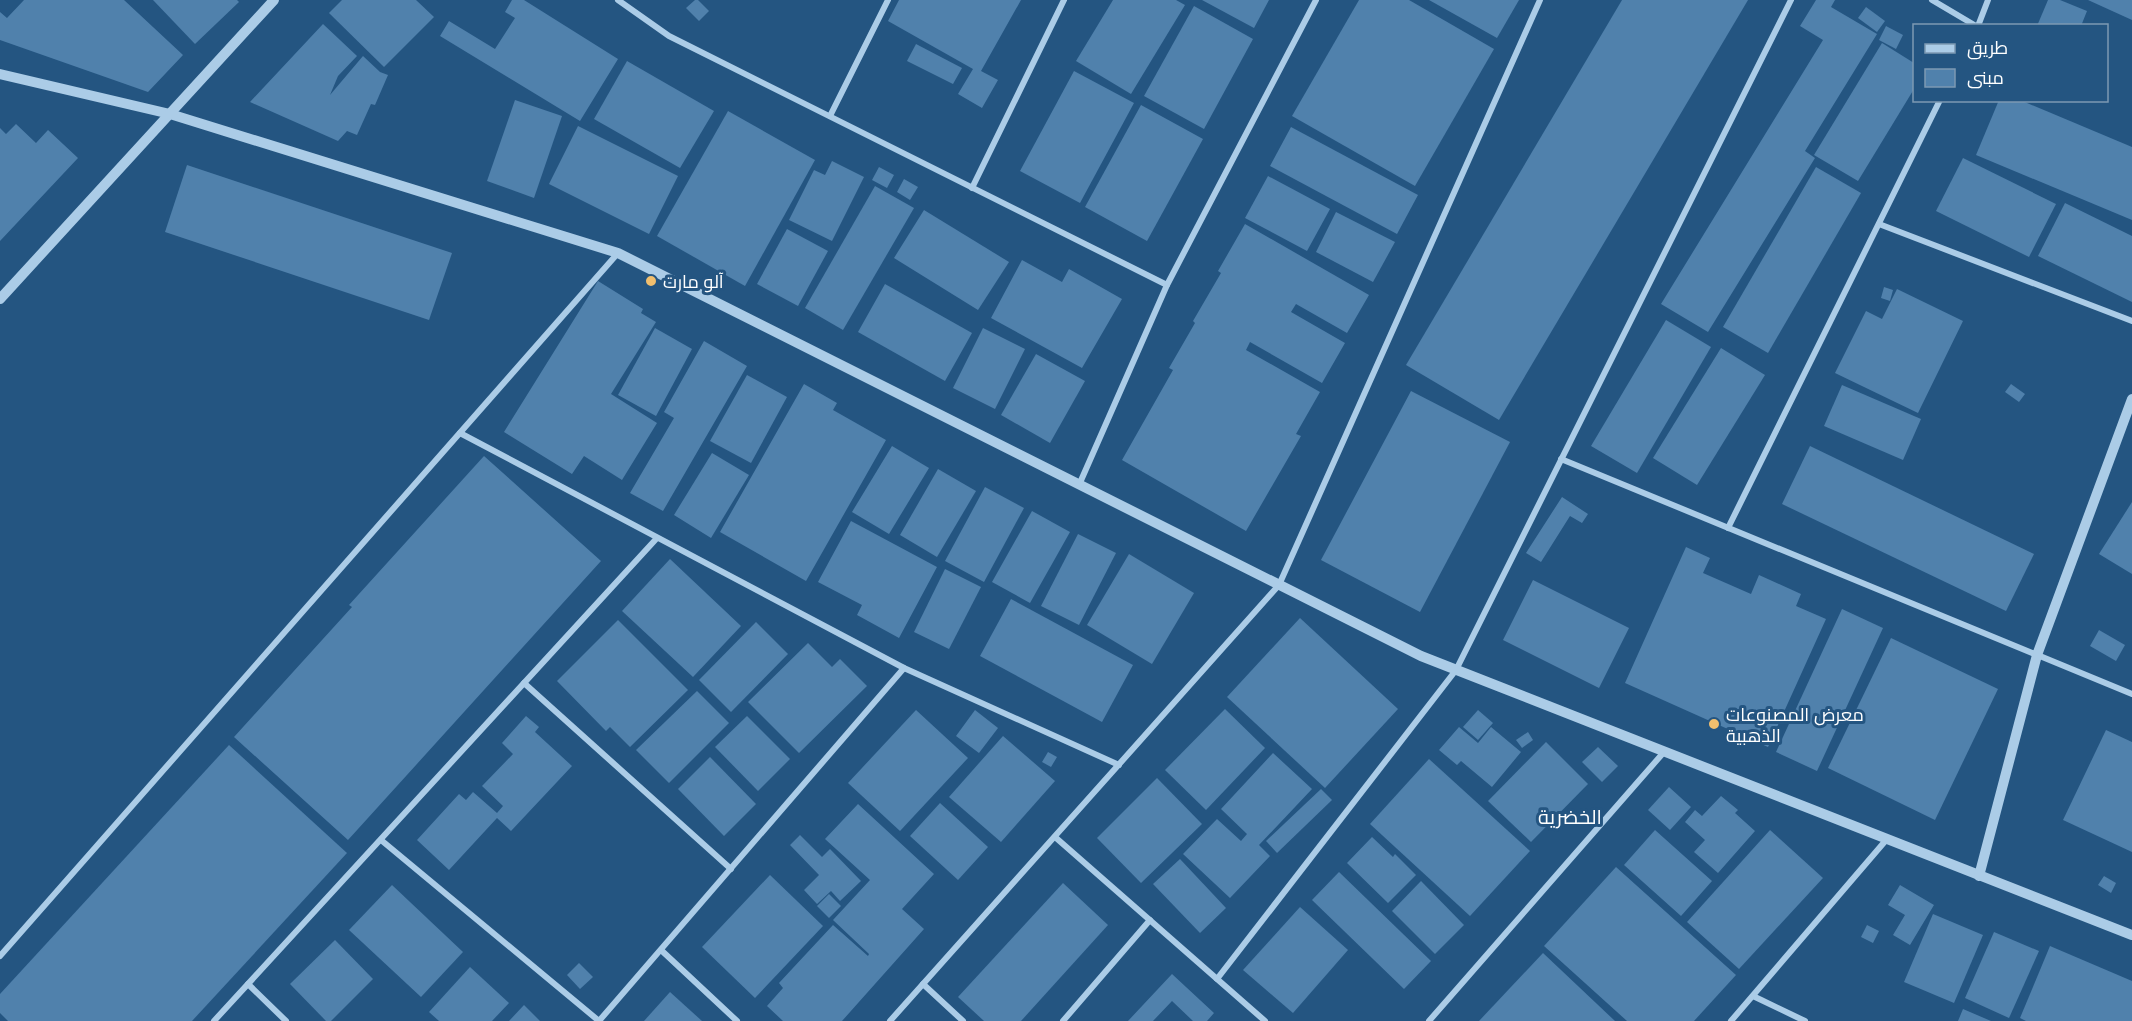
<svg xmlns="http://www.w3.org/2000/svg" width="2132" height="1021" viewBox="0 0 2132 1021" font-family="Mulish,Cairo,sans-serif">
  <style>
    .building { fill: #5081ac }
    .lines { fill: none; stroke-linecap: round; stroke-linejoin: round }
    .minor { stroke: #abcce7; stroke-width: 6 }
    .tertiary { stroke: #abcce7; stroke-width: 10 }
    .poi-dot { fill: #f1bf6e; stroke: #245581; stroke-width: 2 }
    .labels { text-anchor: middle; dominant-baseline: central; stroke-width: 6; stroke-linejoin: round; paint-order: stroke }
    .poi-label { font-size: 18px; fill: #fff; stroke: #245581; text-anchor: start }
    .neighbourhood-label { font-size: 20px; fill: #fff; stroke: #245581 }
  </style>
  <rect width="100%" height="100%" fill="#245581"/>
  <g class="building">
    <polygon points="24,0 124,0 183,55 148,92 0,40 0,12 7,18"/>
    <polygon points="153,0 237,0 239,2 195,44"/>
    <polygon points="342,0 416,0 434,17 384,67 329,13"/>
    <polygon points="512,0 524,0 618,59 580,121 440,36 449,21 495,49 515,18 505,12"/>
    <polygon points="695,0 698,0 709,11 699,21 686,8"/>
    <polygon points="899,0 1021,0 981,71 998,80 982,108 958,94 973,69 888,21"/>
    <polygon points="1113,0 1176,0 1185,5 1131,94 1076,61"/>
    <polygon points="1202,0 1269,0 1254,28"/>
    <polygon points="1359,0 1409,0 1494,49 1415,186 1292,116"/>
    <polygon points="1429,0 1519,0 1497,38"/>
    <polygon points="1622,0 1748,0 1499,420 1406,365"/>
    <polygon points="1816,0 1835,0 1831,7 1877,34 1805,151 1815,158 1708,332 1661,304 1823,40 1800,26"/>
    <polygon points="2048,0 2060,0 2087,11 2081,26 2037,26"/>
    <polygon points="2088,0 2132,0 2132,20"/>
    <polygon points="1194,6 1253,39 1204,129 1144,96"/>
    <polygon points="1866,7 1885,21 1877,32 1858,18"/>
    <polygon points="323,24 357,56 338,76 330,95 363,56 380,72 388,75 375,105 371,104 357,135 347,131 338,141 250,102"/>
    <polygon points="1886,26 1903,35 1896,49 1879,40"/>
    <polygon points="1882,43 1914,63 1914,89 1858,181 1814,155"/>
    <polygon points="916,44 962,68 953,84 907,61"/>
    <polygon points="627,61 714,111 680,168 594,119"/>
    <polygon points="1074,71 1134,103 1080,203 1020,171"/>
    <polygon points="515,100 562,116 534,198 487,181"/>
    <polygon points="1999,100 2020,100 2132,147 2132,220 1976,155"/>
    <polygon points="1141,105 1203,139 1147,241 1085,207"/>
    <polygon points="728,111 815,160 745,286 657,236"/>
    <polygon points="16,124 36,143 48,130 78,158 0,241 0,128 6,134"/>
    <polygon points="578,126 678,176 649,234 549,184"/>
    <polygon points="1291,127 1418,195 1397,234 1270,166"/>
    <polygon points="1963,158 2056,204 2029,257 1936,211"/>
    <polygon points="832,161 864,177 832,241 789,220 814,170 825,175"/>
    <polygon points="187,165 452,253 429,320 165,232"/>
    <polygon points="879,167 894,175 887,188 872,180"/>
    <polygon points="1816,167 1861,193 1768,353 1723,327"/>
    <polygon points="1268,176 1330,209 1307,251 1245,218"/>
    <polygon points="904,179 918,187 910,200 897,192"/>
    <polygon points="875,186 914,208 843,330 805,308"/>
    <polygon points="2065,203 2132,236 2132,302 2038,256"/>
    <polygon points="924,210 1009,262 978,310 894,258"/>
    <polygon points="1336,212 1395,242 1373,282 1316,252"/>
    <polygon points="1245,224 1369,295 1347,333 1296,304 1291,312 1345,343 1322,383 1250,342 1246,350 1320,392 1296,434 1301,436 1246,531 1122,460 1173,370 1169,368 1195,323 1193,321 1221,273 1218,271"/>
    <polygon points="787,229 828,251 798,306 757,284"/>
    <polygon points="1022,260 1062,282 1069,269 1122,299 1082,368 991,318"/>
    <polygon points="598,281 643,309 641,313 656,322 611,394 657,423 622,480 584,456 572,474 504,432"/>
    <polygon points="885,284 972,333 945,381 858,332"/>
    <polygon points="1884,287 1893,290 1890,301 1881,298"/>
    <polygon points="1897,289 1963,321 1918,413 1835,373 1866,311 1882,319"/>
    <polygon points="1666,320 1711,347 1637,473 1591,446"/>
    <polygon points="655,328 692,349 656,416 618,395"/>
    <polygon points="983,328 1025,349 995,409 953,388"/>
    <polygon points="704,341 747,366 663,511 630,493 674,418 664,412"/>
    <polygon points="1721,348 1765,375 1697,485 1653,458"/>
    <polygon points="1036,354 1085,381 1050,443 1001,415"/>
    <polygon points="747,375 787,397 751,463 710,441"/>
    <polygon points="804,384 837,403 833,410 886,440 806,581 720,532"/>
    <polygon points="2011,384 2025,394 2019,402 2005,392"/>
    <polygon points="1842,385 1921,419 1903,460 1824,426"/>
    <polygon points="1411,391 1510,442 1420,612 1321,560"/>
    <polygon points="892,446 929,468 889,534 852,512"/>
    <polygon points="1810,446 2034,554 2006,611 1782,504"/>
    <polygon points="712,453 749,475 711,538 674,515"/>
    <polygon points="484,456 601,561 348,840 234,737 352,607 349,605"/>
    <polygon points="938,469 976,491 937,557 900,535"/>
    <polygon points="985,487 1024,508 984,582 945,561"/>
    <polygon points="1562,497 1588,514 1582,523 1570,516 1541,562 1526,553"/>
    <polygon points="2132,502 2132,574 2099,554"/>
    <polygon points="1032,511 1070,532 1030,603 992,582"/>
    <polygon points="851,521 937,567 899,638 857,615 862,605 818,582"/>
    <polygon points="1078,534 1116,553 1079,625 1041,606"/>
    <polygon points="1686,547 1710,558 1703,573 1751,594 1759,575 1801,594 1796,606 1826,619 1768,747 1625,683"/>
    <polygon points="1129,554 1194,593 1152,664 1087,625"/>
    <polygon points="670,559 741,626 693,677 622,611"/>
    <polygon points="945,569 981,587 949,649 914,632"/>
    <polygon points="1533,580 1629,628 1599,688 1503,640"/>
    <polygon points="1011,599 1133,665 1102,722 980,656"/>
    <polygon points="1842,609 1883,628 1817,771 1776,752"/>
    <polygon points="1300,618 1398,709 1325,788 1227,697"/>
    <polygon points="618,620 688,690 630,747 610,727 606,731 557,681"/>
    <polygon points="756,622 788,654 731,712 699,680"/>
    <polygon points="2099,630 2125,645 2116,661 2090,646"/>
    <polygon points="1891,638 1998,689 1935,820 1828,768"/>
    <polygon points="808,643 832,667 840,659 867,686 799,753 748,702"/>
    <polygon points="697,691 729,723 669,783 636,750"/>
    <polygon points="1225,709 1265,748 1206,810 1165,770"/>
    <polygon points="916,710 968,758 900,831 848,783"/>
    <polygon points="975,710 998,728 979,753 956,736"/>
    <polygon points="1478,710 1493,723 1478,740 1463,727"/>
    <polygon points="526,716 539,727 535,732 572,766 511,831 497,818 449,870 417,840 459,794 466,800 473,792 497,813 503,806 482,786 513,754 502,743"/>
    <polygon points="747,716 790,759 758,791 715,747"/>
    <polygon points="1459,727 1478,743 1491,727 1521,752 1492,787 1461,761 1457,765 1439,750"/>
    <polygon points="2106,730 2132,742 2132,852 2063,820"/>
    <polygon points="1528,732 1533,740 1522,748 1516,740"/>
    <polygon points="1003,736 1055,781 1001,842 949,797"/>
    <polygon points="1546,742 1588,784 1531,842 1488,801"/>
    <polygon points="229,745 347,853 192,1021 8,1021 0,1013 0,994"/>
    <polygon points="1598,747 1618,766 1602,782 1582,762"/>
    <polygon points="1048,752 1057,757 1051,767 1042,762"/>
    <polygon points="1273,753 1312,789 1259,845 1270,856 1230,898 1183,854 1217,819 1241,841 1247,834 1221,809"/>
    <polygon points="710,757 756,804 724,836 678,789"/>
    <polygon points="1429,759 1530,851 1470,916 1370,824"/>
    <polygon points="1157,778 1202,824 1141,883 1097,838"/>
    <polygon points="1669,787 1691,807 1670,830 1648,810"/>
    <polygon points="1321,789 1332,800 1277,853 1266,841"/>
    <polygon points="1721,796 1738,810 1735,813 1755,831 1718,873 1694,852 1705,840 1685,822 1695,810 1702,816"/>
    <polygon points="940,803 988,847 958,880 910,836"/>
    <polygon points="858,804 934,874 902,909 924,929 842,1021 783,1021 767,1006 783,988 779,983 833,925 868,956 869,954 833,920 870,880 825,839"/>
    <polygon points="1655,830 1712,881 1681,916 1624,865"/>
    <polygon points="1770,830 1823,878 1739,969 1687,922"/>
    <polygon points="800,835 822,857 830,849 861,881 840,901 831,891 817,904 804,890 819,875 790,845"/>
    <polygon points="1372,837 1393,857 1395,854 1416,875 1388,903 1347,863"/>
    <polygon points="1180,859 1226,908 1200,933 1153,884"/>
    <polygon points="1616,867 1736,975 1694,1021 1627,1021 1544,946"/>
    <polygon points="1339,872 1431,961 1404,989 1312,900"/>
    <polygon points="770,875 823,926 755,998 702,947"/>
    <polygon points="2104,876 2116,883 2111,893 2098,885"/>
    <polygon points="1421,881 1464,925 1435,954 1392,911"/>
    <polygon points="1063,883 1108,925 1021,1021 984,1021 958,997"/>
    <polygon points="392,885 463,952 421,997 349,930"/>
    <polygon points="1900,885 1934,905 1910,945 1893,935 1905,915 1888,905"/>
    <polygon points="829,894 841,906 829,918 817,906"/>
    <polygon points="1300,907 1348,950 1293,1013 1243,970"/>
    <polygon points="1933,914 1983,935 1954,1003 1904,982"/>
    <polygon points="1867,925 1879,931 1873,943 1861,937"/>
    <polygon points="1994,932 2039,951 2009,1018 1965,998"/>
    <polygon points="335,940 373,979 331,1021 326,1021 290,984"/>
    <polygon points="2050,946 2132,981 2132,1021 2026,1021 2020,1018"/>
    <polygon points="1543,953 1615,1021 1479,1021"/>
    <polygon points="579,963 593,977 580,989 567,975"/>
    <polygon points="470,967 509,1003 492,1021 439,1021 429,1012"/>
    <polygon points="1172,974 1214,1013 1207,1021 1193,1021 1172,1001 1153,1021 1128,1021"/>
    <polygon points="670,992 702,1021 644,1021"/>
    <polygon points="524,1005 540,1021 509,1021"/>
    <polygon points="1963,1009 1991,1021 1958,1021"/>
  </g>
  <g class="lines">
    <g class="minor">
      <polyline points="618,0 669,36 1167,285"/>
      <polyline points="1932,0 1976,26"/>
      <polyline points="1978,26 1988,0"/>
      <polyline points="830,116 888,0"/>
      <polyline points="972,188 1064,0"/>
      <polyline points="1879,224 2132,321"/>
      <polyline points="460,433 904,668 1119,765"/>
      <polyline points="1561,459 2132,694"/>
      <polyline points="1079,485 1167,285 1316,0"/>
      <polyline points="1728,528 1940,100"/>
      <polyline points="524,683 731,869"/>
      <polyline points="1055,837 1265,1021"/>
      <polyline points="381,840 599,1021"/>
      <polyline points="661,950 737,1021"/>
      <polyline points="0,956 618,253"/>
      <polyline points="1217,979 1456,670 1791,0"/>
      <polyline points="248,984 286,1021"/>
      <polyline points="923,984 963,1021"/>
      <polyline points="1753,996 1805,1021"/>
      <polyline points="214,1021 657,538"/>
      <polyline points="599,1021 904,668"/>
      <polyline points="890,1021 1279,585 1540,0"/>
      <polyline points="1063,1021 1150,920"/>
      <polyline points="1429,1021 1664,752"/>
      <polyline points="1731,1021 1887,839"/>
    </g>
    <g class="tertiary">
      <polyline points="0,74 170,114 618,253 1421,656 2132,935"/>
      <polyline points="0,299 274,0"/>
      <polyline points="1979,876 2037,655 2132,399"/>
    </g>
  </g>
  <g class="poi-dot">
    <circle cx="651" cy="281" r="6"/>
    <circle cx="1714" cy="724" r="6"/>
  </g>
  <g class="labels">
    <g class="poi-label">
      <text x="663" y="281">آلو مارت</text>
      <text x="1726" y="714">معرض المصنوعات<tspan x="1726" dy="21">الذهبية</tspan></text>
    </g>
    <g class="neighbourhood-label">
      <text x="1570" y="816">الخضرية</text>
    </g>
  </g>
  <rect x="1913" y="24" width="195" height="78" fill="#245581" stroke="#7c99b3" stroke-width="1.5"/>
  <rect x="1925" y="44" width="30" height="9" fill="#abcce7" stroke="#7c99b3" stroke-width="1.5"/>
  <text x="1967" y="54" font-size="18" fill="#ffffff">طريق</text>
  <rect x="1925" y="69" width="30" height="18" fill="#5081ac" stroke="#7c99b3" stroke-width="1.5"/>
  <text x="1967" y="84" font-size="18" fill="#ffffff">مبنى</text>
</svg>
